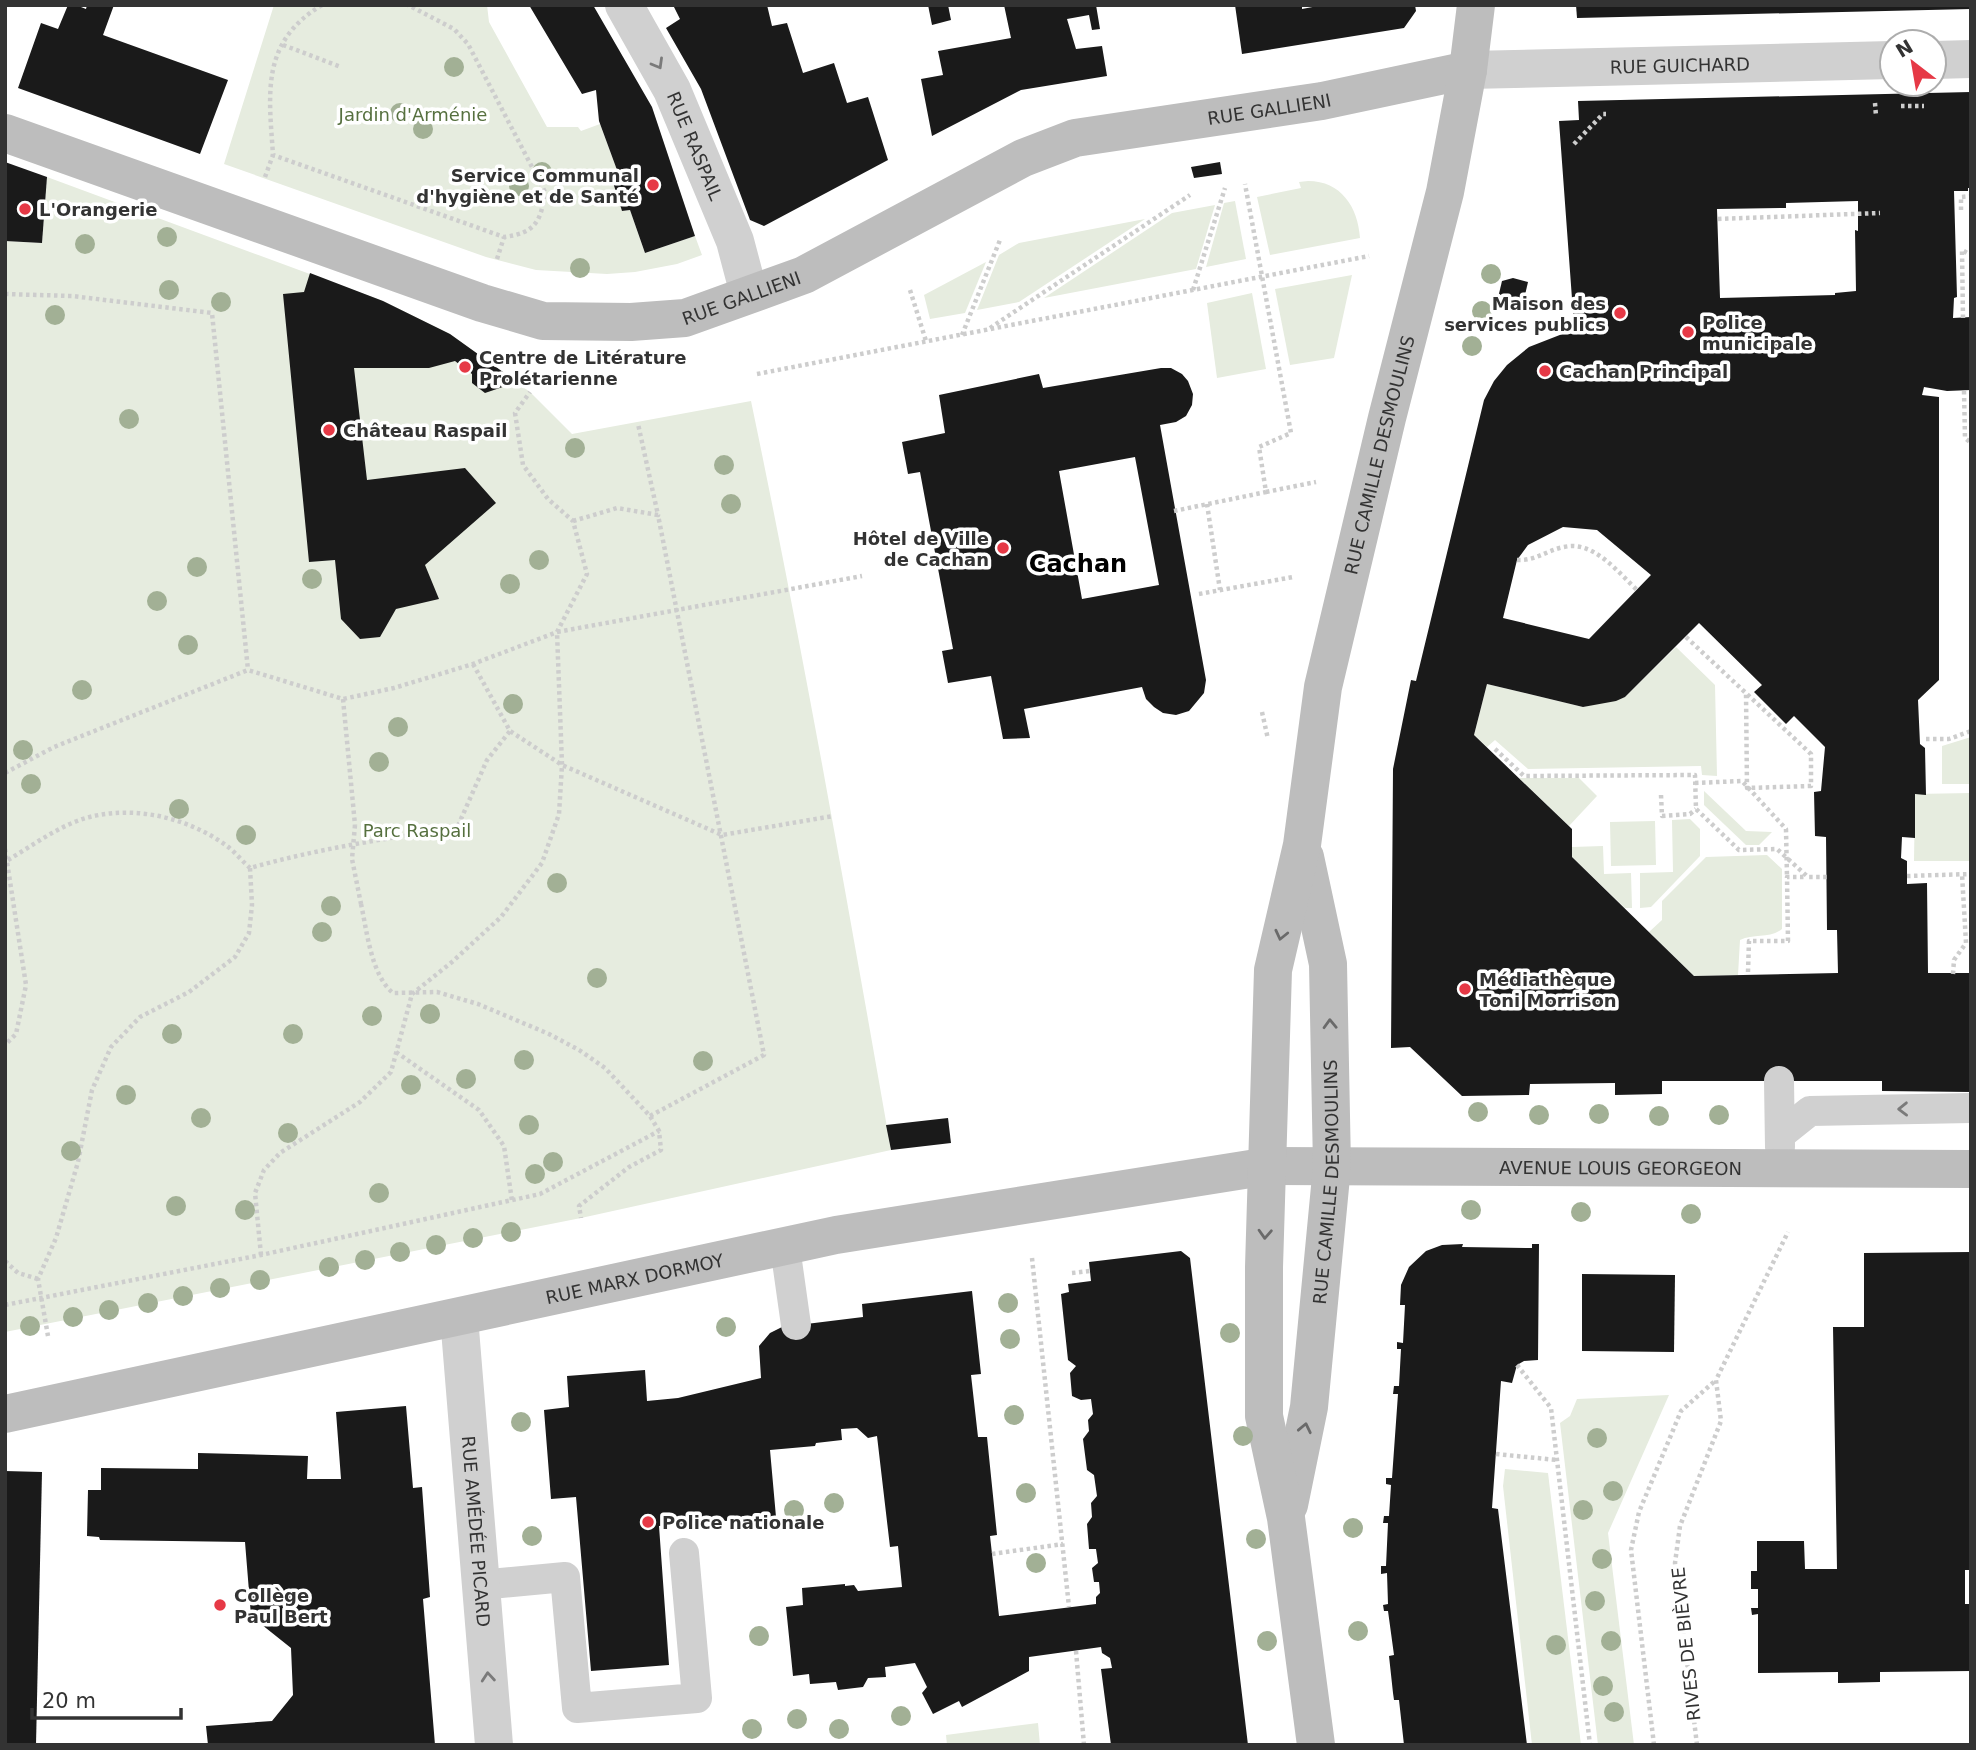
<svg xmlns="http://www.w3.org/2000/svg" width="1976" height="1750" viewBox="0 0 1976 1750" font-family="'DejaVu Sans',sans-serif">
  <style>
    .green { fill: #e6ecdf }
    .building { fill: #1a1a1a; fill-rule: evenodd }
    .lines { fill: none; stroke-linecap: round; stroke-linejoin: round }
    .path { stroke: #cdcdcd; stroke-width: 4.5; stroke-dasharray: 3.5 3.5; stroke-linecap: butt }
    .lane { stroke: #d0d0d0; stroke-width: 30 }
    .street { stroke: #d0d0d0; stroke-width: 38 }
    .secondary { stroke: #bdbdbd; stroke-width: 38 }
    .path-bridge { stroke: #cdcdcd; stroke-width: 4.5; stroke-dasharray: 3.5 3.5; stroke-linecap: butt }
    .tree { fill: #a2b095 }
    .oneway { stroke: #7a7a7a }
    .oneway2 { stroke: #6a6a6a }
    .poi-dot { fill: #e63946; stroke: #fff; stroke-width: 2.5 }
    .labels { text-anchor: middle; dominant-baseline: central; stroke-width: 7; stroke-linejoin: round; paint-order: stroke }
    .street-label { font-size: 18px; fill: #333; stroke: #fff }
    .park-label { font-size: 18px; fill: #56703f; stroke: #fff }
    .poi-label { font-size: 18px; font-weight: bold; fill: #333; stroke: #fff; text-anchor: start }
    .district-label { font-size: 24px; font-weight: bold; fill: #000; stroke: #fff }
  </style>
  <rect width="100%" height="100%" fill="#fff"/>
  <g class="green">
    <polygon points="274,5 487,5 489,22 547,127 578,127 581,131 600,124 617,170 610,174 622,211 630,210 645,253 695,236 702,255 677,264 635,272 607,274 536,270 486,257 224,164"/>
    <path d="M47,177L383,301L450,334L530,392L572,434L751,401C803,650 847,899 891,1150L581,1218L5,1332V241L42,243Z"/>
    <path d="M1308,181C1341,181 1358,207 1360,238L1270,255L1257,197L1301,188L1299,182Z"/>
    <polygon points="1235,201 1246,259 1206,267 1224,203"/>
    <polygon points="1215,205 1196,269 1044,298 1172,213"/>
    <polygon points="1145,219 1019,302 977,310 999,255 1019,243"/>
    <polygon points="986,262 965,313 930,319 924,295"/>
    <polygon points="1352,275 1334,358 1290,365 1275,289"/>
    <polygon points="1252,293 1266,369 1217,378 1207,303"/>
    <polygon points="1676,647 1715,685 1717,776 1702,775 1701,766 1528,769 1495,740 1487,747 1474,735 1487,684 1583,707 1625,697"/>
    <polygon points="1971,737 1971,784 1942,784 1942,746"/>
    <polygon points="1519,778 1579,778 1597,796 1569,826"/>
    <polygon points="1704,791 1746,831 1772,832 1759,845 1746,845 1704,805"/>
    <polygon points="1971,793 1971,861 1914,861 1915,794"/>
    <polygon points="1690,819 1700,829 1700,856 1651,907 1640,908 1640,873 1673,872 1672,820"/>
    <polygon points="1655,821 1656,865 1611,866 1610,822"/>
    <polygon points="1603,846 1604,874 1631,873 1632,908 1625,908 1572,857 1572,847"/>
    <path d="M1767,855L1782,869V929C1769,939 1754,933 1740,940L1738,975L1694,976L1649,932L1662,920V901L1706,857Z"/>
    <polygon points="1669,1395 1608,1533 1634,1745 1598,1745 1560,1423 1570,1416 1577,1399"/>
    <polygon points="1505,1469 1548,1473 1581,1745 1532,1745 1503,1486"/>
    <polygon points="1038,1723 1040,1745 947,1745 946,1735"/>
  </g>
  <g class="building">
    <polygon points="68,5 76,5 86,9 87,5 114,5 103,35 228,80 200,154 18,88 41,23 58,29"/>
    <polygon points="529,5 593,5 652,107 695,236 645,253 630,210 622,211 610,173 617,170 599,121 596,90 582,94"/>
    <polygon points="673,5 767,5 772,26 787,23 803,73 834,63 847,103 868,97 888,160 764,226 750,220 701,89 666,28 680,19"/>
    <polygon points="928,5 948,5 951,20 932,25"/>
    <polygon points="1004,5 1096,5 1100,29 1092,30 1089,15 1067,19 1076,49 1102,46 1107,76 1021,90 932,136 921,79 943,75 938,51 1011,38"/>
    <polygon points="1235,5 1302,5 1302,9 1323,5 1415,5 1416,11 1404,28 1242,54"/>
    <polygon points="1576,5 1971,5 1971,9 1577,18"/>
    <path d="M1971,92V188H1968V191H1954L1957,297L1954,298L1953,318L1971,317V390L1947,391L1924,387L1922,395L1939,397V680L1918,700L1920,744L1925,748L1926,795L1915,794V838L1902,837L1901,858L1907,861V884L1927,883L1928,973H1971V1092L1882,1091V1081H1662V1094L1615,1095V1083L1530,1084L1529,1095L1462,1096L1410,1047L1391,1048L1393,769L1411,680L1416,681L1484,400L1494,381L1507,365L1529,347L1570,331L1599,330L1574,326L1559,121L1579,120L1578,101ZM1858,201V231L1855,230L1856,291L1835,293V295L1720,298L1717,209L1786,208V203ZM1563,527L1597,530L1651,575L1589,639L1503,618L1517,560L1528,545ZM1699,623L1762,685L1754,692L1786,724L1794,716L1825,747L1821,791L1814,792L1815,836L1826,837L1827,930H1837L1838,973L1694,976L1572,857V829L1474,735L1487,684L1583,707L1616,701L1625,697Z"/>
    <polygon points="5,162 47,177 42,243 5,241"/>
    <polygon points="1220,162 1222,174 1194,178 1191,167"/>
    <polygon points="310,273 383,301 450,334 517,382 485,393 472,383 472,374 455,361 429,368 354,368 367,480 465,468 496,503 425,565 439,599 396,609 380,637 360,639 341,619 335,560 309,562 283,294 304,292"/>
    <polygon points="1513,278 1528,282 1521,312 1505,308 1497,302 1502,281"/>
    <path d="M1161,368H1171L1182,374L1188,381L1193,394L1192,405L1186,416L1176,422L1160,425L1206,680L1204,693L1189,711L1176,715L1163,713L1154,707L1146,699L1142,687L1024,709L1030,738L1003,739L991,676L948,683L942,651L953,649L920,472L908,474L902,442L945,433L939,395L1039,374L1043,388ZM1135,457L1159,585L1082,599L1059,471Z"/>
    <polygon points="948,1118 951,1143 891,1150 886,1125"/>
    <polygon points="1463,1244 1462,1247 1532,1248 1532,1244 1539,1244 1538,1360 1524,1361 1517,1365 1512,1383 1501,1381 1492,1508 1498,1509 1527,1745 1404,1745 1399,1700 1394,1700 1393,1693 1389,1656 1394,1655 1388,1611 1384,1611 1383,1605 1388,1604 1387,1573 1381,1574 1381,1566 1386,1566 1388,1523 1383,1523 1384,1516 1389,1516 1391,1485 1386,1484 1386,1478 1392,1478 1398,1394 1393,1394 1394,1386 1399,1386 1401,1349 1397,1349 1397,1342 1403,1343 1405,1305 1400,1305 1401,1285 1409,1267 1426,1251 1442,1245"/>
    <polygon points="1181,1251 1190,1258 1248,1745 1111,1745 1101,1669 1112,1668 1110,1658 1102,1653 1101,1647 1029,1657 1029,1671 962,1707 959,1701 933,1714 922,1693 927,1687 915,1663 885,1667 886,1677 868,1678 863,1687 838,1690 836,1682 810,1684 809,1674 793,1676 786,1607 803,1605 802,1588 845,1584 845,1586 854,1585 858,1591 902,1587 898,1546 890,1547 877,1436 868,1438 857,1428 841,1429 842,1440 816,1443 815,1446 770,1450 776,1517 659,1526 669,1665 591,1671 576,1497 551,1499 544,1410 569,1407 567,1376 645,1370 647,1401 678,1398 761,1378 759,1346 770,1333 782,1327 863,1317 862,1304 972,1291 981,1374 971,1375 978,1437 987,1437 997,1535 990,1536 999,1616 1096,1604 1096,1597 1100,1593 1099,1582 1094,1582 1092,1568 1098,1563 1096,1549 1089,1549 1087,1524 1092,1517 1091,1503 1097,1496 1094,1475 1087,1470 1083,1439 1089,1431 1088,1420 1093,1414 1091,1399 1081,1400 1072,1396 1070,1373 1076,1366 1068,1360 1061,1294 1069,1292 1068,1284 1091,1281 1089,1262"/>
    <polygon points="1971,1252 1971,1570 1965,1570 1965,1604 1971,1604 1971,1671 1880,1672 1880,1682 1838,1683 1838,1672 1758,1673 1758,1614 1752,1615 1751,1608 1758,1608 1758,1589 1751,1589 1751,1571 1757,1571 1757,1541 1804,1541 1805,1569 1837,1569 1833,1327 1864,1327 1864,1253"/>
    <polygon points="1582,1274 1675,1275 1674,1352 1582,1351"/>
    <polygon points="406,1406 413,1488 422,1487 430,1597 423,1599 435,1745 208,1745 206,1726 272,1721 293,1695 291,1648 251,1616 245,1542 100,1540 99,1537 87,1536 88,1490 101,1490 101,1468 198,1469 198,1453 308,1456 307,1479 341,1479 336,1412"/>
    <polygon points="5,1471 42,1472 36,1745 5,1745"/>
  </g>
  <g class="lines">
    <g class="path">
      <path d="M322,5C260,42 269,94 273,155L504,237C535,233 541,222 545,192L468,44L454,29L408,5"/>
      <polyline points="283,45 341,67"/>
      <polyline points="1875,103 1876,116"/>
      <polyline points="1901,106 1924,106"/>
      <polyline points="1574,144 1603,114 1606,114"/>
      <polyline points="265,177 273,155"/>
      <polyline points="1961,210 1961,197 1971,196"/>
      <polyline points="1718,219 1880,213"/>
      <polyline points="497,259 504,237"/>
      <polyline points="910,290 926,341"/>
      <polyline points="1193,290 1225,188"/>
      <polyline points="5,294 72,296 212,313 248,670"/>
      <polyline points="1963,318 1962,250 1971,255"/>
      <polyline points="990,328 1190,195"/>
      <polyline points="962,335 1000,240"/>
      <polyline points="757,374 1369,256"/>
      <polyline points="1964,391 1965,438 1971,443"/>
      <polyline points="1266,492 1316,482"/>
      <polyline points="1207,504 1220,590"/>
      <polyline points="1174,511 1266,492 1259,447 1291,433 1245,184"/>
      <polyline points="573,521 617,508 658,515 638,424"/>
      <path d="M1517,560C1536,561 1547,550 1564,547C1593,540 1618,572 1637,590"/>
      <polyline points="1199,594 1293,577"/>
      <polyline points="1686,637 1811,754 1811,786 1747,788 1746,692"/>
      <polyline points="473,664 510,731 562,765 722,835 833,816"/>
      <polyline points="343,699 355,825"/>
      <polyline points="1262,712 1268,739"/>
      <polyline points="1926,739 1949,739 1971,731"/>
      <polyline points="1495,749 1524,776 1695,775 1696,809 1739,850 1777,849 1808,877 1827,877"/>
      <polyline points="5,773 54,747 248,670 343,699 394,688 473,664 557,632 587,574 573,521 548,499 523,465 515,413 530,392"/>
      <polyline points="1695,783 1742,781 1786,829 1787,877"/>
      <polyline points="1661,795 1662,816 1690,814 1696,809"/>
      <polyline points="5,849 26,985 16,1034 5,1045"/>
      <path d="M8,860C35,844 64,822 94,816C139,806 190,819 227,846C235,852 242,861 250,868"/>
      <polyline points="1907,876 1971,874"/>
      <path d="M361,904C367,931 371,975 393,993L437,992L478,1004L549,1034L579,1050L605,1068L650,1116L659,1131L661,1150L629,1167L579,1206L581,1218"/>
      <polyline points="1748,972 1749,941 1788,941 1787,877 1807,877"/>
      <polyline points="1953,974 1954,960 1966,943 1962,874"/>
      <polyline points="396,1052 479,1110 504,1146 512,1201"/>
      <polyline points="650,1116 764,1055 658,515"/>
      <polyline points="261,1255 255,1193 264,1170 280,1153 360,1102 391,1072 412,994 452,962 501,917 542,863 559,814 562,765 557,632 862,576"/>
      <polyline points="1032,1258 1069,1607"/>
      <polyline points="5,1261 18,1273 38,1279"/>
      <polyline points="1072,1273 1090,1271"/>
      <polyline points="5,1305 261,1255 540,1194 659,1131"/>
      <path d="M48,1336L38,1279L56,1238L78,1162L92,1090L111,1047L140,1017L189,992L235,957L249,933L252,905L250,868C317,849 387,838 457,828L487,760L510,731"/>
      <polyline points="1517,1365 1551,1408 1590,1745"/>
      <polyline points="1496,1454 1557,1460"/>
      <polyline points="992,1554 1063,1544"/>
      <polyline points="1076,1651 1084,1745"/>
      <polyline points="1654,1745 1631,1550 1639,1512 1681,1411 1716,1380"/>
      <polyline points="1697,1745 1675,1563 1680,1526 1721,1421 1716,1380 1788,1232"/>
    </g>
    <g class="lane">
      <polyline points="1779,1081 1780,1147"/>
      <polyline points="1780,1135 1810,1111 1971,1108"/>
      <polyline points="785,1247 796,1325"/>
      <polyline points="480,1585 565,1577 577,1708 697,1698 684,1553"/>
    </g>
    <g class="street">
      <path id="s1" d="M624,5L672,90L735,241L749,294"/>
      <polyline points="1934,60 1971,59"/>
      <path id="s2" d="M1468,70L1892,60"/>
      <path id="s3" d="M459,1317L494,1745"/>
    </g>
    <g class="secondary">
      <path id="s4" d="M5,133L482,303L543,321L631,322L685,318L804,275L1023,158L1075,138L1322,101L1468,70"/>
      <path id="s5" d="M5,1414L836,1235L1269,1166L1971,1169"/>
      <path id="s6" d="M1289,1505L1309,1407L1332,1166L1328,964L1305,857"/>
      <path id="s7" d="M1316,1745L1286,1518L1264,1416V1267L1273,970L1302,845L1323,687L1387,418L1445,192L1468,70L1476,5"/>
    </g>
    <polyline class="path-bridge" points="355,825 352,859 361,904"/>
  </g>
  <g class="tree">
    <circle cx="454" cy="67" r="10"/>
    <circle cx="400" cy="113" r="10"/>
    <circle cx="423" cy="129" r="10"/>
    <circle cx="542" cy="172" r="10"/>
    <circle cx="519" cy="186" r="10"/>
    <circle cx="167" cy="237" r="10"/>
    <circle cx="85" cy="244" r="10"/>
    <circle cx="580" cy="268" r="10"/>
    <circle cx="1491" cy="274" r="10"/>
    <circle cx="169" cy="290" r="10"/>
    <circle cx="221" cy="302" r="10"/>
    <circle cx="1482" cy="311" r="10"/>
    <circle cx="55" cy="315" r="10"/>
    <circle cx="1472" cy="346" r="10"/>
    <circle cx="129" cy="419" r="10"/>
    <circle cx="575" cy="448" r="10"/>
    <circle cx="724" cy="465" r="10"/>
    <circle cx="731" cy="504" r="10"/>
    <circle cx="539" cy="560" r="10"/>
    <circle cx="197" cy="567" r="10"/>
    <circle cx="312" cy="579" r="10"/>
    <circle cx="510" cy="584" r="10"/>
    <circle cx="157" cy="601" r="10"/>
    <circle cx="188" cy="645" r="10"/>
    <circle cx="82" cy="690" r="10"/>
    <circle cx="513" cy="704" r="10"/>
    <circle cx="398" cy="727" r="10"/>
    <circle cx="23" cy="750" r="10"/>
    <circle cx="379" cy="762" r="10"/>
    <circle cx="31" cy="784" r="10"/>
    <circle cx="179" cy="809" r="10"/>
    <circle cx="246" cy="835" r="10"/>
    <circle cx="557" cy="883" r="10"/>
    <circle cx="331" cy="906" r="10"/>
    <circle cx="322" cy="932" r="10"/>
    <circle cx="597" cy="978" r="10"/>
    <circle cx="430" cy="1014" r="10"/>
    <circle cx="372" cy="1016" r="10"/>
    <circle cx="172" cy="1034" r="10"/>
    <circle cx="293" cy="1034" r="10"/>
    <circle cx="524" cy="1060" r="10"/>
    <circle cx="703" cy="1061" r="10"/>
    <circle cx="466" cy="1079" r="10"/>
    <circle cx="411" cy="1085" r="10"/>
    <circle cx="126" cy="1095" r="10"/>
    <circle cx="1478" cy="1112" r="10"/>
    <circle cx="1599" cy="1114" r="10"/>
    <circle cx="1539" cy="1115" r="10"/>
    <circle cx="1719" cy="1115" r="10"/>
    <circle cx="1659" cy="1116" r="10"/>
    <circle cx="201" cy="1118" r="10"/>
    <circle cx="529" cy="1125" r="10"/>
    <circle cx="288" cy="1133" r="10"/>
    <circle cx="71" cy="1151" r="10"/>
    <circle cx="553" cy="1162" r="10"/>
    <circle cx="535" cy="1174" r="10"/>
    <circle cx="379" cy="1193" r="10"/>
    <circle cx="176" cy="1206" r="10"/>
    <circle cx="245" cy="1210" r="10"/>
    <circle cx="1471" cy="1210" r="10"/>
    <circle cx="1581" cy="1212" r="10"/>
    <circle cx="1691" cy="1214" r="10"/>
    <circle cx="511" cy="1232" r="10"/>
    <circle cx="473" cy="1238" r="10"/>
    <circle cx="436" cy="1245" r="10"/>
    <circle cx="400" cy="1252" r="10"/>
    <circle cx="365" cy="1260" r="10"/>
    <circle cx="329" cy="1267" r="10"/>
    <circle cx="260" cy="1280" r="10"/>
    <circle cx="220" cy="1288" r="10"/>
    <circle cx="183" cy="1296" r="10"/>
    <circle cx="148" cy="1303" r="10"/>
    <circle cx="1008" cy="1303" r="10"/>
    <circle cx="109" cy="1310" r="10"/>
    <circle cx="73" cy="1317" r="10"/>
    <circle cx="30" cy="1326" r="10"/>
    <circle cx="726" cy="1327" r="10"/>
    <circle cx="1230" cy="1333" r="10"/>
    <circle cx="1010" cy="1339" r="10"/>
    <circle cx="1014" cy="1415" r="10"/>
    <circle cx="521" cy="1422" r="10"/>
    <circle cx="1243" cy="1436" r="10"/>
    <circle cx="1597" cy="1438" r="10"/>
    <circle cx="1613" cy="1491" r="10"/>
    <circle cx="1026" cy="1493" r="10"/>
    <circle cx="834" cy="1503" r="10"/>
    <circle cx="794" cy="1510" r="10"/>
    <circle cx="1583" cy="1510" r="10"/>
    <circle cx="1353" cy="1528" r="10"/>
    <circle cx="532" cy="1536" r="10"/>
    <circle cx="1256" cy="1539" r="10"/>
    <circle cx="1602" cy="1559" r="10"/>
    <circle cx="1036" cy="1563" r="10"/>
    <circle cx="1595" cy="1601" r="10"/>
    <circle cx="1358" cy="1631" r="10"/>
    <circle cx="759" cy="1636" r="10"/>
    <circle cx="1267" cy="1641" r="10"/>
    <circle cx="1611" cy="1641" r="10"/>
    <circle cx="1556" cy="1645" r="10"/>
    <circle cx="1603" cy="1686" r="10"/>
    <circle cx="1614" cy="1712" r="10"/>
    <circle cx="901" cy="1716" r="10"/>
    <circle cx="797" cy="1719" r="10"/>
    <circle cx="752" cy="1729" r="10"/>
    <circle cx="839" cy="1729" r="10"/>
  </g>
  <defs><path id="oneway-chevron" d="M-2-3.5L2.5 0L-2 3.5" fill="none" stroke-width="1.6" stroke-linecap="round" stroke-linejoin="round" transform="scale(1.75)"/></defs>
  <g class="oneway">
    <use href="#oneway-chevron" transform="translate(658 64) rotate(60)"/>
    <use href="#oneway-chevron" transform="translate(1903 1109) rotate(179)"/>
    <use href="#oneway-chevron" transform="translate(488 1677) rotate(-95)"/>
  </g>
  <g class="oneway2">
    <use href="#oneway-chevron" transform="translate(1281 935) rotate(103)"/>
    <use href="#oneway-chevron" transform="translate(1330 1024) rotate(-92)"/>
    <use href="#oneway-chevron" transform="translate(1265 1234) rotate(93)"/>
    <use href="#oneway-chevron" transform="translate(1305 1428) rotate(-78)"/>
  </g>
  <g class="poi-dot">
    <circle cx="653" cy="185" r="7"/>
    <circle cx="25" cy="209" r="7"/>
    <circle cx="1620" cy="313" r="7"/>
    <circle cx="1688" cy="332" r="7"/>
    <circle cx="465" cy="367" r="7"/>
    <circle cx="1545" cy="371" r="7"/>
    <circle cx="329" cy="430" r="7"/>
    <circle cx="1003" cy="548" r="7"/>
    <circle cx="1465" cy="989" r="7"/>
    <circle cx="648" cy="1522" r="7"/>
    <circle cx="220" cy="1605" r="7"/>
  </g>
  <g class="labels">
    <g class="street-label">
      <text stroke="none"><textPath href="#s2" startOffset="212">RUE GUICHARD</textPath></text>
      <text stroke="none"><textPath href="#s4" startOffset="1339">RUE GALLIENI</textPath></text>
      <text stroke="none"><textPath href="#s1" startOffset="158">RUE RASPAIL</textPath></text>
      <text stroke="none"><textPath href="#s4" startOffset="772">RUE GALLIENI</textPath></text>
      <text stroke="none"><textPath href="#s7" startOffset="1306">RUE CAMILLE DESMOULINS</textPath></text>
      <text stroke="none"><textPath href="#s5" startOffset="1640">AVENUE LOUIS GEORGEON</textPath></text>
      <text stroke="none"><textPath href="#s6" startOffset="326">RUE CAMILLE DESMOULINS</textPath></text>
      <text stroke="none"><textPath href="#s5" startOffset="644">RUE MARX DORMOY</textPath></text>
      <text stroke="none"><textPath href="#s3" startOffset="215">RUE AMÉDÉE PICARD</textPath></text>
      <text transform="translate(1686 1644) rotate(-96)">RIVES DE BIÈVRE</text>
    </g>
    <g class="park-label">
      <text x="413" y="114">Jardin d'Arménie</text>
      <text x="417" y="830">Parc Raspail</text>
    </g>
    <g class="poi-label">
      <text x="639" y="175" text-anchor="end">Service Communal<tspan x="639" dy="21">d'hygiène et de Santé</tspan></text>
      <text x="39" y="209">L'Orangerie</text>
      <text x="1606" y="303" text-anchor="end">Maison des<tspan x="1606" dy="21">services publics</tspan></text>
      <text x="1702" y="322">Police<tspan x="1702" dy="21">municipale</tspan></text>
      <text x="479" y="357">Centre de Litérature<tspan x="479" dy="21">Prolétarienne</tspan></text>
      <text x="1559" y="371">Cachan Principal</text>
      <text x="343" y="430">Château Raspail</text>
      <text x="989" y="538" text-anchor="end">Hôtel de Ville<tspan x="989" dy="21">de Cachan</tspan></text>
      <text x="1479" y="979">Médiathèque<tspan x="1479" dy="21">Toni Morrison</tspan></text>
      <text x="662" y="1522">Police nationale</text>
      <text x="234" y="1595">Collège<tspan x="234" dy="21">Paul Bert</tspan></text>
    </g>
    <g class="district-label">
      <text x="1078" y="564">Cachan</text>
    </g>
  </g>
  <rect width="1976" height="1750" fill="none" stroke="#333333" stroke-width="14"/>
  <g transform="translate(1913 63) rotate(329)"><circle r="33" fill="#ffffff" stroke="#adadad" stroke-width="2"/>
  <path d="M0-5L12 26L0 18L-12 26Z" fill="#e63946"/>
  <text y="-10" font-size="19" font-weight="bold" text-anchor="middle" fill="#333333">N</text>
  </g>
  <path d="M32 1708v10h149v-10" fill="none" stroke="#333333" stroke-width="3.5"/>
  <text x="42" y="1708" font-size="21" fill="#333333" stroke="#ffffff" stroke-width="5" paint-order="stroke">20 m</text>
</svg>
